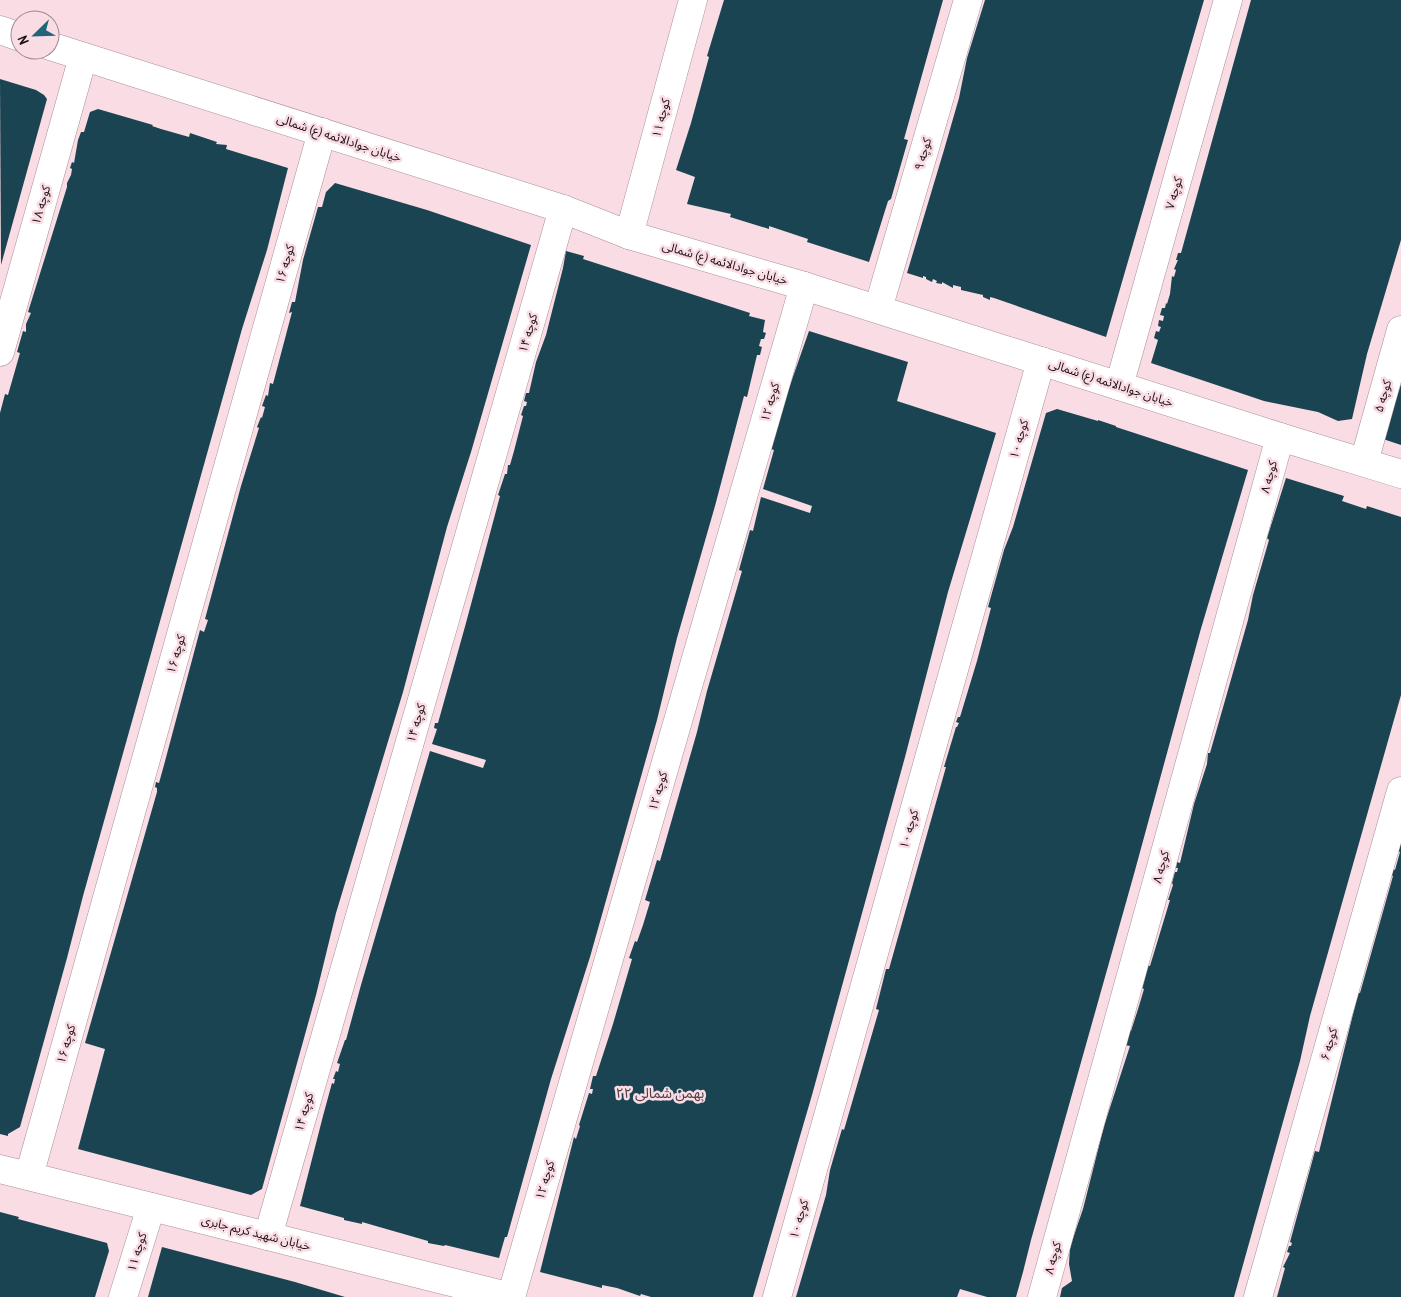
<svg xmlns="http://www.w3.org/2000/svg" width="1401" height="1297" viewBox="0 0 1401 1297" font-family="'Archivo Narrow','Noto Sans Arabic',sans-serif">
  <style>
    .building { fill: #1a4451 }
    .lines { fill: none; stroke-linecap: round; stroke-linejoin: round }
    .minor-casing { stroke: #aa8f97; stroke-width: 29 }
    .minor { stroke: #fff; stroke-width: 28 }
    .labels { text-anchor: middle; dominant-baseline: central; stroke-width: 5; stroke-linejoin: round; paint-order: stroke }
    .street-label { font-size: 12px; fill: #1b1114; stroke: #f9dce4 }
    .neighbourhood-label { font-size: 14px; fill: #513b42; stroke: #f9dce4 }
  </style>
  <rect width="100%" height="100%" fill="#f9dce4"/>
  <g class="building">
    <polygon points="724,0 943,0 904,139 908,140 891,199 888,201 869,262 807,242 808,239 769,226 769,229 730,217 731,214 687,204 695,177 676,170 691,123 709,57 707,56"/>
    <polygon points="985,0 1204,0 1106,337 994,298 990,297 990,300 983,297 983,295 961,290 961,287 953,285 953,288 942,282 942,284 936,283 937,281 933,279 932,282 926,279 926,277 923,276 923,278 907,273 944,150 959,98 967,58"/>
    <polygon points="1251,0 1401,0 1401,240 1367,354 1352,419 1338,421 1318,412 1264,401 1151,363 1158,340 1154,338 1156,331 1159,332 1161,327 1158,326 1159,320 1163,321 1164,316 1160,315 1162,308 1165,308 1166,303 1167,304 1170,294 1172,276 1174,277 1176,270 1174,269 1178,260 1176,260 1178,253 1181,253"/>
    <polygon points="0,79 36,90 44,95 47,99 1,265"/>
    <polygon points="98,109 153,125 152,126 161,129 189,137 190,133 217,142 216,144 227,145 226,149 288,168 267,250 242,329 83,896 67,958 20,1127 8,1134 8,1136 0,1134 0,413 5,394 8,395 20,353 17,352 23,331 26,332 26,324 31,313 28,312 67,187 67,183 71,175 72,169 70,168 72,162 74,163 78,140 81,132 84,132 90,112"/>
    <polygon points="335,183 427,210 531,245 471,452 447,527 403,692 336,913 316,995 262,1189 251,1195 78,1149 105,1049 85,1043 157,792 157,788 155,787 156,782 159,783 164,765 200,630 204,632 208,620 205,619 241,486 259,428 257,427 261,417 262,418 265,407 262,406 266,395 268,396 270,383 273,384 292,312 289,313 292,302 295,302 303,260 318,207 322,207 326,192"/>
    <polygon points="566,251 584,256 583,259 750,313 749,316 765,320 763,332 766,333 764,339 761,339 759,346 762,347 760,355 757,355 747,397 744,396 715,506 677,638 657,720 590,957 551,1079 507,1237 505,1237 499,1258 445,1245 444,1246 428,1243 428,1241 362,1222 362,1224 344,1220 344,1218 300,1206 323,1116 332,1083 334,1084 335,1079 333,1079 336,1071 338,1072 340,1064 337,1063 345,1040 346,1040 361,985 430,751 483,768 486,760 432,744 437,729 434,728 435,723 438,723 466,623 500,496 498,495 505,474 507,474 508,465 510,465 514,451 523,416 521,415 524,406 526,406 527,402 524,401 526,393 529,393 536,362 546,335 563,268"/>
    <polygon points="809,331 908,362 897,401 996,433 948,592 905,757 812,1095 753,1297 651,1297 641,1294 640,1296 617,1288 602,1285 602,1288 540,1272 574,1137 576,1139 580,1126 579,1125 589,1093 592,1094 593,1089 590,1089 593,1076 596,1076 613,1024 632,959 629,958 635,941 637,942 643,925 650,902 645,900 657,860 660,861 697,732 707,691 742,571 739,570 750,530 753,531 761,497 810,513 812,506 763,489 774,450 771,449 782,408"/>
    <polygon points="1401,384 1401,445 1383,439"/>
    <polygon points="1057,409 1098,421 1098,420 1116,426 1116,427 1248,470 1200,632 1134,874 1031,1240 1023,1272 1016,1297 987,1297 960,1289 957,1297 796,1297 826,1195 830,1170 842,1129 844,1130 879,1010 876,1009 886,969 889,969 946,767 944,767 956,727 957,727 959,723 956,722 958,717 960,717 977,661 991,608 988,607 1004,550 1013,527 1046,413"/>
    <polygon points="1286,478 1344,496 1342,501 1366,509 1367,506 1401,517 1401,695 1310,1016 1300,1061 1234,1297 1060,1297 1062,1288 1072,1281 1069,1264 1070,1247 1083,1209 1104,1126 1130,1046 1125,1045 1129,1031 1131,1031 1139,1006 1144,989 1140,987 1147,965 1150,966 1170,900 1168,900 1173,885 1172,883 1175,872 1177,872 1178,868 1176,868 1177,862 1180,863 1194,804 1207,764 1208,753 1210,753 1248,620 1253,595 1269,540 1267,538"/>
    <polygon points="1401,842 1401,1297 1277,1297 1285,1268 1283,1267 1290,1253 1287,1252 1289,1246 1291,1246 1292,1243 1290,1242 1315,1151 1319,1152 1356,1002 1353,1000 1355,992 1360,993 1393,876 1391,875 1393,869 1395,870 1400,852 1398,851"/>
    <polygon points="0,1212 19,1217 18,1219 107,1243 109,1251 95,1297 0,1297"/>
    <polygon points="162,1247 295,1282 345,1297 148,1297"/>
  </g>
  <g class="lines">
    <g class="minor-casing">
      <g id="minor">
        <polyline points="0,30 20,37"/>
        <polyline points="50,46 563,209 629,235 804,286 1280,437 1401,474"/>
        <polyline points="629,235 693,0"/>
        <polyline points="878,309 968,0"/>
        <polyline points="0,352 83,57"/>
        <polyline points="1119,386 1228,0"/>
        <polyline points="1364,462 1401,330"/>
        <polyline points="0,1169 511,1297"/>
        <polyline points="29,1176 322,132"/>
        <polyline points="268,1236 563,209"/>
        <polyline points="123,1297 151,1207"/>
        <polyline points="511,1297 804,286"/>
        <polyline points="777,1297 1041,361"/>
        <polyline points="1042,1297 1280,437"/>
        <polyline points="1258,1297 1401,791"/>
      </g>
    </g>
    <use href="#minor" class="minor"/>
  </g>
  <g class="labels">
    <g class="street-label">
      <text transform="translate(661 118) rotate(-75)">کوچه ۱۱</text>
      <text transform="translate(339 138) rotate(18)">خیابان جوادالائمه (ع) شمالی</text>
      <text transform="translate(923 154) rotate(-74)">کوچه ۹</text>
      <text transform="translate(1174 193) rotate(-74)">کوچه ۷</text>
      <text transform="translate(41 205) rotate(-74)">کوچه ۱۸</text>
      <text transform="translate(725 263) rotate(16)">خیابان جوادالائمه (ع) شمالی</text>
      <text transform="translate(285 264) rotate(-74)">کوچه ۱۶</text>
      <text transform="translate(528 333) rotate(-74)">کوچه ۱۴</text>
      <text transform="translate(1111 383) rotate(18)">خیابان جوادالائمه (ع) شمالی</text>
      <text transform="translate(1383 396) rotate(-74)">کوچه ۵</text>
      <text transform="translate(770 402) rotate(-74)">کوچه ۱۲</text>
      <text transform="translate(1019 439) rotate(-74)">کوچه ۱۰</text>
      <text transform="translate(1269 477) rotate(-75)">کوچه ۸</text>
      <text transform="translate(176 654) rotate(-74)">کوچه ۱۶</text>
      <text transform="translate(416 723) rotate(-74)">کوچه ۱۴</text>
      <text transform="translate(658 791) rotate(-74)">کوچه ۱۲</text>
      <text transform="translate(909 829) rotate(-74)">کوچه ۱۰</text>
      <text transform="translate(1161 867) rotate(-75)">کوچه ۸</text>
      <text transform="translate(66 1044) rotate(-74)">کوچه ۱۶</text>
      <text transform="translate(1329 1044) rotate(-74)">کوچه ۶</text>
      <text transform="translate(304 1112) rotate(-74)">کوچه ۱۴</text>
      <text transform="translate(545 1180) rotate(-74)">کوچه ۱۲</text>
      <text transform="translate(799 1219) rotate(-74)">کوچه ۱۰</text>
      <text transform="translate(256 1233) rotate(14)">خیابان شهید کریم جابری</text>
      <text transform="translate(137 1252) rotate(-73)">کوچه ۱۱</text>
      <text transform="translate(1053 1258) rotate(-75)">کوچه ۸</text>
    </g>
    <g class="neighbourhood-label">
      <text x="660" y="1093">۲۲ بهمن شمالی</text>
    </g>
  </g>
  <g transform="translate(35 35) rotate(247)"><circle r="24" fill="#f9dce4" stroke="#a08b91"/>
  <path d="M0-4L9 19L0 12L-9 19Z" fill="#226478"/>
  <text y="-8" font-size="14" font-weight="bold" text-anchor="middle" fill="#1b1114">N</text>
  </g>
</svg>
